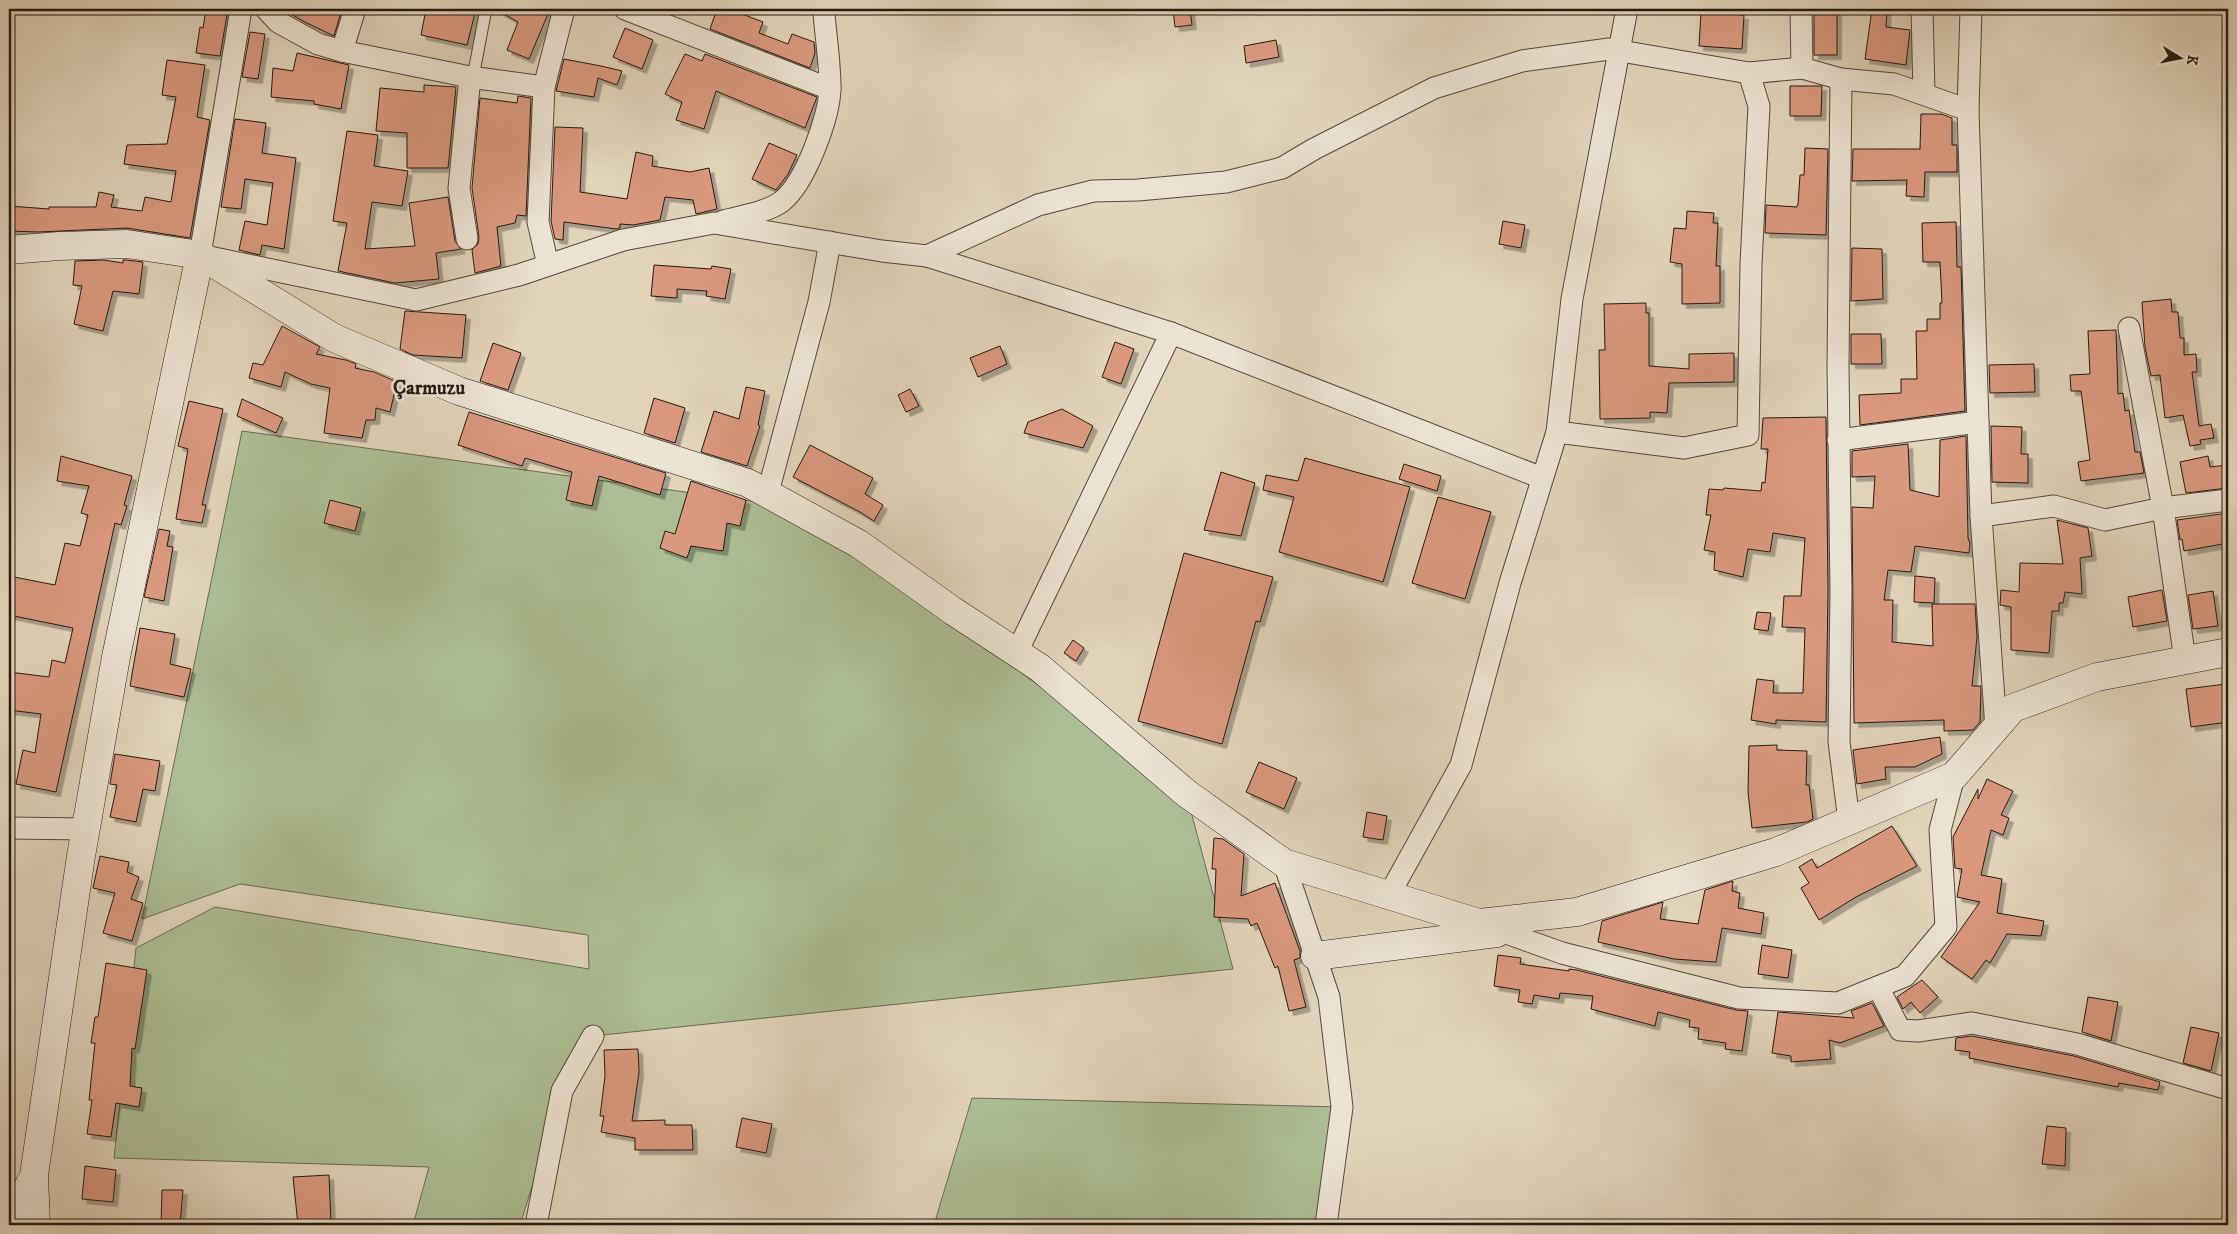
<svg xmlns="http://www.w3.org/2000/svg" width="2237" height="1234" viewBox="0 0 2237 1234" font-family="'IM FELL DW Pica',serif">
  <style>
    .green { fill: #adbe94; stroke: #6a6c53 }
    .building { fill: #da987e; stroke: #271a12; filter: url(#shadow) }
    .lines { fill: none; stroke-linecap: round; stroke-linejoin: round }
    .lane-casing { stroke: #56483c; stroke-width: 13 }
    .street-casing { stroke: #56483c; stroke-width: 23 }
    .secondary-casing { stroke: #271a12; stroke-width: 29 }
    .lane { stroke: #ece3d3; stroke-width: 11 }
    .street { stroke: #ece3d3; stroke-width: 21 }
    .secondary { stroke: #ece3d3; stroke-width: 28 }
    .labels { text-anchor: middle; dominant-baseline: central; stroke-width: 5; stroke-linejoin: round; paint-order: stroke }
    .district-label { font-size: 20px; font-weight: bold; fill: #271a12; stroke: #ece3d3 }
  </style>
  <defs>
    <filter id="shadow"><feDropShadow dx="4.5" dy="4.5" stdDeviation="0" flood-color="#0004"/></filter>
  </defs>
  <rect width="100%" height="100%" fill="#e1d4bb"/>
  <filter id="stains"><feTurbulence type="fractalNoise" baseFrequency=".004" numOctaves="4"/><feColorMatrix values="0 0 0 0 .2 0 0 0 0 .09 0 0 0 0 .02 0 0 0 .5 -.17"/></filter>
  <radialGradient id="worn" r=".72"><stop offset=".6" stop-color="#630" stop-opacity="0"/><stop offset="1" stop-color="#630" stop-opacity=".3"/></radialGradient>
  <g class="green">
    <polygon points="242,431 794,507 1186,793 1233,969 593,1036 562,1091 520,1225 413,1225 429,1167 114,1158 136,948 215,907 589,969 588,935 240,884 142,919"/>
    <polygon points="972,1098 1342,1107 1332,1225 934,1225"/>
  </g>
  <g class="building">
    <polygon points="206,9 228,9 220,56 196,53 200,27 203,28"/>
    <polygon points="283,9 342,9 334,36 303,21"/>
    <polygon points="426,9 476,9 467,45 421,35"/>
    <polygon points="495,9 550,9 529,59 507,50 518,22"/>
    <polygon points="717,9 729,9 763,22 759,33 788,44 792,34 814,42 815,53 810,68 710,29"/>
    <polygon points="1173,9 1190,9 1192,25 1175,27"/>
    <rect x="1814" y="9" width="23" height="46"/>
    <polygon points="1872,9 1887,9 1886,27 1910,30 1906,65 1865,59"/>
    <polygon points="1701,13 1744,15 1742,49 1699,46"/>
    <polygon points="625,28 653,40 642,69 613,57"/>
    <polygon points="250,32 265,34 258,79 242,77"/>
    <polygon points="1276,40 1279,57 1246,63 1244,46"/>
    <polygon points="297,53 349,65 341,109 314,104 314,101 271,97 273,68 293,71"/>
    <polygon points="685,54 702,61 705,54 817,97 805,128 716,91 704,129 676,120 682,102 665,94"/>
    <polygon points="564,59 601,66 622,71 617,85 598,78 594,97 556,91"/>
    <polygon points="167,60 205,65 197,117 210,120 190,238 127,228 38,232 9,231 9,206 49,209 49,207 96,207 99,192 114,195 111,207 142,211 145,197 171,202 176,171 124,164 127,145 167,144 176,97 162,95"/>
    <polygon points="424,85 456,87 448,168 407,168 407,133 376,131 380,88 424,92"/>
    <polygon points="1790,86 1822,86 1821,116 1790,116"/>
    <polygon points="518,96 531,98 526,216 517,215 515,223 497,227 501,266 475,273 472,250 478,244 479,237 472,188 480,98 517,103"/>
    <polygon points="1921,114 1941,114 1952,118 1952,145 1957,145 1957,172 1925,172 1924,197 1906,196 1907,180 1852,181 1853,149 1920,149"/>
    <polygon points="235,119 266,123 262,153 296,158 284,249 262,245 260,255 239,250 245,221 267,225 273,183 245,179 241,209 221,207"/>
    <polygon points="555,127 583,128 580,192 627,199 636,152 653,156 652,166 690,172 709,168 717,209 696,214 693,200 665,197 660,220 633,225 620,224 620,228 616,229 564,222 563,240 555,239 551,221"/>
    <polygon points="347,131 378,135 374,166 408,171 402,206 372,202 365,249 415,246 409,203 448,197 455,241 461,249 436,253 439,279 395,283 338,271 347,223 333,221"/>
    <polygon points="769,143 797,155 788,174 776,190 752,179"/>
    <polygon points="1805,148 1828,149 1826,235 1765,233 1766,205 1797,207 1798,204 1800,175 1804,175"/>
    <polygon points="1687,211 1714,213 1713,223 1718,223 1716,266 1720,266 1720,303 1682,304 1682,264 1670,262 1674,228 1686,229"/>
    <polygon points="1503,221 1525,225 1521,248 1499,244"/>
    <polygon points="1956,222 1957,267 1961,267 1965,411 1860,425 1859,395 1901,393 1901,379 1917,379 1916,331 1927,331 1927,319 1940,319 1940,303 1942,303 1940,262 1923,262 1922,223"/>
    <polygon points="1852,248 1882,249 1883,299 1851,301"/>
    <polygon points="104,260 123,263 123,260 126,260 143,262 139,294 113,291 103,331 74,324 82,286 73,285 75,261"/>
    <polygon points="654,265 711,269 712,266 731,269 725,299 706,296 707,291 677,289 677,298 651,296"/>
    <polygon points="2171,299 2172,312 2178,312 2180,338 2184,338 2184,355 2196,354 2197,372 2192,372 2199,426 2211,424 2214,438 2200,440 2201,444 2190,446 2183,415 2165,418 2160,375 2151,376 2145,347 2142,302"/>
    <polygon points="1646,303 1646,313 1649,313 1649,366 1689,369 1689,354 1734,353 1734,382 1669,383 1667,413 1650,412 1650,418 1600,419 1599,350 1605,350 1604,304"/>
    <polygon points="405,311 466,315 462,358 413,355 400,349"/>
    <polygon points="282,326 320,347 316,354 346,360 356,364 355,368 374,372 397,382 390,412 376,408 375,420 366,420 362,438 324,433 330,388 311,384 285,372 281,387 249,378 253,363 263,365"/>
    <polygon points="2116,330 2118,394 2123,393 2125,411 2129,410 2135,452 2140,452 2144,473 2081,481 2078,462 2090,460 2081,391 2071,391 2070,375 2090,374 2088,331"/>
    <polygon points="1851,334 1881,334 1882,364 1851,364"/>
    <polygon points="1115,342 1134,349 1121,384 1102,377"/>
    <polygon points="493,343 521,353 508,390 480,381"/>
    <polygon points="1000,346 1007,364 978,377 970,358"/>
    <polygon points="2034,364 2035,392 1990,393 1989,365"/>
    <polygon points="746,387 765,391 758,425 760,426 747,466 701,452 714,411 739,419"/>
    <polygon points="910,389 919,406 906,412 898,395"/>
    <polygon points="654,398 685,408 675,443 644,433"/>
    <polygon points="242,399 283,418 276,433 237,416"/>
    <polygon points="189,401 223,409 202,505 206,505 202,523 176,519 188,449 178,446"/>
    <polygon points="1062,409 1093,426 1083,448 1024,433 1028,422"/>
    <polygon points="469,412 666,473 660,495 599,476 592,506 566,500 572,472 525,458 522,466 458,445"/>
    <polygon points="1826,417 1828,591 1826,722 1776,720 1776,724 1751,720 1757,679 1774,681 1773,693 1803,693 1805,628 1782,627 1784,596 1801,596 1805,538 1773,533 1770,552 1748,549 1743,577 1714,570 1715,552 1704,550 1711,515 1706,515 1709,489 1723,490 1724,488 1761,491 1762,482 1765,483 1768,449 1761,449 1763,418"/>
    <polygon points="1991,426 2022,427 2021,454 2028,454 2028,483 1992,482"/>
    <polygon points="1966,436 1968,538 1970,543 1969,553 1915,546 1911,572 1888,570 1884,600 1893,600 1892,642 1933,646 1932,604 1975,604 1977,637 1972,686 1981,686 1980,722 1973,730 1944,731 1944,720 1854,723 1852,507 1873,508 1875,476 1852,477 1852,451 1908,444 1910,490 1939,497 1940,440"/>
    <polygon points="810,445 873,478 865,494 883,505 874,521 860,512 793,477"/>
    <polygon points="61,456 132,476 124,505 127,506 121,525 115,523 56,792 16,784 23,750 35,753 41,714 9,710 9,672 49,677 52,660 65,663 73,628 9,615 9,576 55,585 65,543 80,546 88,515 81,513 89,486 57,481"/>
    <polygon points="2208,456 2210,467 2228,465 2228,488 2186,493 2180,462"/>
    <polygon points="1305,458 1410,487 1383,582 1279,552 1294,497 1263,490 1266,475 1298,481"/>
    <polygon points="1404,464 1441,476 1437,491 1399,479"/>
    <polygon points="1221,472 1255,483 1241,536 1204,530"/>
    <polygon points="691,481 746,500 740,526 727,523 723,551 691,546 687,558 660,548 665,531 675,534"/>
    <polygon points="1438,497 1491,512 1465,599 1412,583"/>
    <polygon points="330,500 361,508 355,531 324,523"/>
    <polygon points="2228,513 2228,543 2184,551 2182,539 2180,540 2177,520"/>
    <polygon points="2057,520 2088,528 2092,556 2080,558 2082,594 2065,592 2063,603 2059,603 2059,611 2052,611 2049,653 2011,650 2011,607 2000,605 2001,590 2019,592 2020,563 2063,564"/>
    <polygon points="159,529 170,531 167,546 173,547 164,601 144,597"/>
    <polygon points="1184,553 1273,577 1260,622 1256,621 1222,744 1138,721"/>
    <polygon points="1915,576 1935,578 1934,603 1914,602"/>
    <polygon points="2162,590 2167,621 2133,627 2128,597"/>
    <polygon points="2213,591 2218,626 2193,629 2188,595"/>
    <polygon points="1757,612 1771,613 1768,631 1754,629"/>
    <polygon points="140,628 175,634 170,664 191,669 184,697 130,686"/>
    <polygon points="1073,640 1084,648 1076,661 1064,653"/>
    <polygon points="2226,684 2228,722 2191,727 2186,689"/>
    <polygon points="1940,737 1942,754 1915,767 1885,767 1886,779 1857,784 1853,750"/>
    <polygon points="1777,745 1777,750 1807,751 1806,785 1809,785 1813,819 1807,822 1752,828 1748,792 1749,746"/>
    <polygon points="115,754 160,761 155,791 143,789 136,822 110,817 117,785 110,784"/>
    <polygon points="1259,762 1297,778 1284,809 1246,792"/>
    <polygon points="1987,779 2013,791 2001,815 2009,818 2003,835 1991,830 1981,875 2002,879 1997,913 2044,921 2041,936 2007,934 1990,963 1986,960 1972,979 1941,957 1980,902 1957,897 1962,869 1955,868 1953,837 1978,789 1978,799"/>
    <polygon points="1367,812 1387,816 1383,840 1363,837"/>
    <polygon points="1892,826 1917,866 1856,897 1819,920 1801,888 1809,883 1799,867 1812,859 1817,868"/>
    <polygon points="1214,838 1223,839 1244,854 1241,896 1275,883 1300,951 1300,958 1294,960 1306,1007 1289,1011 1278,966 1275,968 1257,923 1251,926 1248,919 1214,917 1216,869 1212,869"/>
    <polygon points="100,856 129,862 127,872 139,877 131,899 143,903 132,941 103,933 115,893 93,888"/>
    <polygon points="1733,881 1732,891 1740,893 1738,908 1764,913 1761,934 1722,928 1716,962 1674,959 1598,942 1602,921 1663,902 1660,919 1698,924 1705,890"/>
    <polygon points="1762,945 1792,950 1788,978 1758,974"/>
    <polygon points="1498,955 1521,958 1520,964 1569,971 1569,969 1577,970 1736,1010 1748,1011 1742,1051 1725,1049 1726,1043 1698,1039 1699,1028 1689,1027 1690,1020 1658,1012 1655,1026 1591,1009 1593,996 1560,993 1559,999 1534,995 1532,1004 1518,1002 1520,990 1494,986"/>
    <polygon points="106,963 147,970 135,1049 132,1048 130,1086 142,1088 139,1107 116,1103 111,1137 87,1134 92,1100 89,1100 95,1043 91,1043 95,1017 98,1017"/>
    <polygon points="1922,980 1938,997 1920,1013 1911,1002 1903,1009 1897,997"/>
    <polygon points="2088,997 2118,1002 2111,1041 2082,1032"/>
    <polygon points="1872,1003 1884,1026 1840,1043 1829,1040 1831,1059 1791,1062 1791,1056 1772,1053 1778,1012 1854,1018 1851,1011"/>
    <polygon points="2191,1027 2219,1033 2211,1071 2183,1063"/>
    <polygon points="1972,1036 2074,1056 2160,1082 2158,1090 2119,1083 2118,1087 1969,1058 1970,1052 1955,1050 1956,1038"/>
    <polygon points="638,1049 639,1072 632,1121 665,1120 665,1125 692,1125 693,1150 635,1150 635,1138 601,1132 604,1116 600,1116 605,1076 604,1050"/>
    <polygon points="742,1118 772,1124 766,1153 736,1147"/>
    <polygon points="2047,1126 2066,1128 2065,1166 2042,1164"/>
    <polygon points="85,1166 116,1170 113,1202 82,1199"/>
    <polygon points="329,1175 331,1225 298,1225 293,1177"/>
    <polygon points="162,1190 183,1190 180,1225 161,1225"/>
  </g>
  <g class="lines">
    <g class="lane-casing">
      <polyline id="lane" points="473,77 486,9"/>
    </g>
    <g class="street-casing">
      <g id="street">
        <polyline points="241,9 200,255 416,300 519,275 623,240 714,223 882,251 927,256 1038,205 1093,191 1138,190 1226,182 1282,168 1314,149 1434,88 1522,61 1609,49 1749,73 1802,68 1841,79 1894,84 1968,110 1981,516"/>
        <polyline points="266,9 278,22 318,44 342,51 470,77 544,87 564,9"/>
        <polyline points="625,9 830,89"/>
        <polyline points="1627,9 1572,299 1557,432 1684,448 1748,435 1751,264 1759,106 1749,73"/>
        <polyline points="1801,9 1802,68"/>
        <polyline points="1922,9 1924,94"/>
        <polyline points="342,51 355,9"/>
        <polyline points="1841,79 1838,366 1841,591 1839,742 1849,821"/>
        <polyline points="544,87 538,222 548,265"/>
        <polyline points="1968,110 1971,9"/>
        <path d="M723,221C741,216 765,213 781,202C805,184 830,116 830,87C830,63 826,38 824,14L825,9"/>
        <polyline points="467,239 459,188 470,77"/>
        <polyline points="927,256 1171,333 1542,478"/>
        <polyline points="2129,328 2163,508 2185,660"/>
        <polyline points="1838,440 1978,422"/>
        <polyline points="768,492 819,302 830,242"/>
        <polyline points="1017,652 1171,333"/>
        <polyline points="1996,728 1981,516 2054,506 2105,520 2163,508 2228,500"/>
        <polyline points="9,828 86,829"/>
        <polyline points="1284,863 1329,997 1342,1107 1326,1225"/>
        <polyline points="1389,895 1461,765 1510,583 1557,432"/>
        <polyline points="1484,925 1562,953 1739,998 1838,1003 1905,976 1946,927 1940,830 1954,776"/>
        <polyline points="1878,987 1900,1030 1918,1031 1972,1023 2077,1044 2228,1089"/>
        <polyline points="536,1225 562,1091 593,1036"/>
      </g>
    </g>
    <g class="secondary-casing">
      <g id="secondary">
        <polyline points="9,250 59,246 127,244 200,255 334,338 459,391 748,483 859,544 953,611 1040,668 1186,793 1284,863 1479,923 1577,912 1776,852 1954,776 2013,708 2097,677 2228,652"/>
        <polyline points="1315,956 1497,933"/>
        <polyline points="13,1225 30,1183"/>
        <polyline points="36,1225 34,1175 81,856 116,657 200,255"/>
      </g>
    </g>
    <use href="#lane" class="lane"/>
    <use href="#street" class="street"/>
    <use href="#secondary" class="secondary"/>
  </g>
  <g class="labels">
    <g class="district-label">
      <text x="429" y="388">Çarmuzu</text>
    </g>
  </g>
  <rect width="2237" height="1234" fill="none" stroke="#e1d4bb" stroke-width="30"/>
  <rect x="10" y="10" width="2217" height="1214" fill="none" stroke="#271a12" stroke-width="2.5"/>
  <rect x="15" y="15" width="2207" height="1204" fill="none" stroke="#271a12"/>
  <g transform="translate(2180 58) rotate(100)" stroke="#ece3d3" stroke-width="4" paint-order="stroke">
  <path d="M0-4L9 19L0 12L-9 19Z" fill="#271a12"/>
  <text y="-8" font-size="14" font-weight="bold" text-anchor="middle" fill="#271a12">K</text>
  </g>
  <rect width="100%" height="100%" filter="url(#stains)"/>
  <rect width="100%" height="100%" fill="url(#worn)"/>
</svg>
